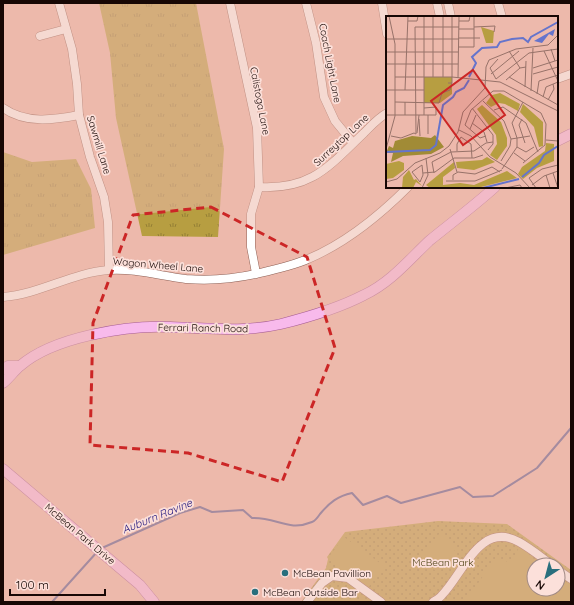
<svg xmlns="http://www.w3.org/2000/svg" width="574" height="605" viewBox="0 0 574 605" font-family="Quicksand,sans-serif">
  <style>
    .grass { fill: url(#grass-tufts) }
    .park { fill: url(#park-dots); fill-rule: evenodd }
    .pitch { fill: #b79e41 }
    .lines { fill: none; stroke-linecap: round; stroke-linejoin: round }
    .stream { stroke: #4e5390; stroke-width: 2 }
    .minor-casing { stroke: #8e6055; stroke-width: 9 }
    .major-casing { stroke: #a65d93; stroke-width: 11 }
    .minor { stroke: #fff; stroke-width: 8 }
    .major { stroke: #f8baec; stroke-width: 10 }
    .marked { fill: none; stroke: #cc2626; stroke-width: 3; stroke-dasharray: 8 5; stroke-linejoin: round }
    .poi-dot { fill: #296f7d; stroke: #fce0da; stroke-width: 1.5 }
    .labels { text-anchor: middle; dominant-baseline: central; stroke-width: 3.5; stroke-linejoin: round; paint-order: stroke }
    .street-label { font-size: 10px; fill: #170704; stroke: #fce0da }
    .park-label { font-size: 10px; fill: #4c4011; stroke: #fce0da }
    .poi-label { font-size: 10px; fill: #170704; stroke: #fce0da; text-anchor: start }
    .water-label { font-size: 11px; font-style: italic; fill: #1d137c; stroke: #fce0da }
    .inset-river { fill: none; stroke: #6574cc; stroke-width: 2 }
    .inset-road { fill: none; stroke: #977269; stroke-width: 1 }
    .view { fill: #cc2626; fill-opacity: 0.15; stroke: #cc2626; stroke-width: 2 }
    .inset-edge { fill: none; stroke: #170704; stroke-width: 2 }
  </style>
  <defs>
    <pattern id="grass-tufts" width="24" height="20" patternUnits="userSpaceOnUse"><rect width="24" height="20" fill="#b79e41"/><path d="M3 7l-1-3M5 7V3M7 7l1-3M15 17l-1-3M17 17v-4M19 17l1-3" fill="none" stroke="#947f34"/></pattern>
    <pattern id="park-dots" width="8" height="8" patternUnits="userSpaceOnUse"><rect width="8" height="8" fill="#b79e41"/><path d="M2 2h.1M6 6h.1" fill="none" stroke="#947f34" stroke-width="1.8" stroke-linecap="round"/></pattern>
  </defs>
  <rect width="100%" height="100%" fill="#edb9ac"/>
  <g class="grass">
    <polygon points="99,3 196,3 224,149 218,237 142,236 116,118 110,53"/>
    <polygon points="3,152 32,162 76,159 91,189 95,228 3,255"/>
  </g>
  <path class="park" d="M438,521L507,524L571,570V602H301L326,568L328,559L327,557L345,532ZM534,565H558V589H534Z"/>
  <g class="pitch">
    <polygon points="439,534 457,547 439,573 420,560"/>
    <polygon points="344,537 384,566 368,588 328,558"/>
    <polygon points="519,548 542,565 534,565 534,589 558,589 558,576 571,586 571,602 465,602 495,559 501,559 510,563"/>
  </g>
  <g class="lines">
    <g class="stream">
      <path d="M102,548L180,513L200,507L212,512L243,510L252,518C277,517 288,532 312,522C315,521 318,517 320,514C330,502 338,496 352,493L363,505L387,496L401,503L460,487L473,497L493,496L537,468L571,428"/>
      <polyline points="52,602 97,552"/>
    </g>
    <g class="minor-casing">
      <g id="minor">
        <polyline points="59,3 72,49 77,84 79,115 90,157 104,197 108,222 109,270"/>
        <polyline points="230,3 257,128 259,187 251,214 251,247 256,273"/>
        <polyline points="306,3 316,43 324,97 335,121 353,143"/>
        <polyline points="382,3 387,34"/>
        <polyline points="437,3 440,17"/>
        <polyline points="448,3 451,17"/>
        <polyline points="498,3 502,17"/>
        <polyline points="40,36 66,29"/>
        <polyline points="557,79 571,74"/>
        <path d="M3,108C26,124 53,120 79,115"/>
        <path d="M259,187C312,190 329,166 364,133C371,126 378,118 387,113"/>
        <path d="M3,297C40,294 72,273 108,270C134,268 161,276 186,279C210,281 233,279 256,274C273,270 291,266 308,259C346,243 379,216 408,187"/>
        <polyline points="558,570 571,579"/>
        <polyline points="307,602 322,583 332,576 348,578 381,602"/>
        <path d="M433,602C436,600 440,598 442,595C463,574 480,520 519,542C530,548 541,557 552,565"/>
      </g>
    </g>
    <g class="major-casing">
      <g id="major">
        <polyline points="557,141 571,134"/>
        <polyline points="3,370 8,366 19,366"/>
        <path d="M3,383C9,378 14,371 20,366C53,337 127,325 170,327C209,328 242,333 281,324C309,317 339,308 364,295C390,283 409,260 429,241C451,223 474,206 495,187"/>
        <polyline points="3,469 121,569 140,585 154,602"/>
      </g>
    </g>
    <use href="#minor" class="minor"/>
    <use href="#major" class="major"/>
  </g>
  <path d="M0 0H574V605H0ZM211,207L307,257L335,348L282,482L188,453L90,445L93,323L133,215Z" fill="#edb9ac" fill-opacity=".55" fill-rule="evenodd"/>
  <path class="marked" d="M211,207L307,257L335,348L282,482L188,453L90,445L93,323L133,215Z"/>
  <g class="poi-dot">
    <circle cx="285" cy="573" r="4"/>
    <circle cx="255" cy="592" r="4"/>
  </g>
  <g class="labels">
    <g class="street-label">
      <text transform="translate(330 63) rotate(79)">Coach Light Lane</text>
      <text transform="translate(260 101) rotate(79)">Calistoga Lane</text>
      <text transform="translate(341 140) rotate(-43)">Surreytop Lane</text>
      <text transform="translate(99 145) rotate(73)">Sawmill Lane</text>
      <text transform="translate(158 265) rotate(5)">Wagon Wheel Lane</text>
      <text transform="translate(203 328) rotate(1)">Ferrari Ranch Road</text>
      <text transform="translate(80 534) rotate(40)">McBean Park Drive</text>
    </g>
    <g class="park-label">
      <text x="443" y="562">McBean Park</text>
    </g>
    <g class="poi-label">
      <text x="293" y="573">McBean Pavillion</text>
      <text x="263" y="592">McBean Outside Bar</text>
    </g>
    <g class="water-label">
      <text transform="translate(157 516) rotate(-22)">Auburn Ravine</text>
    </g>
  </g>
  <g transform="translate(386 16)">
    <rect width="172" height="172" fill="#edb9ac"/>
    <path d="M95,11L108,15L107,27H100ZM114,77L134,88L132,95L119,88L113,87L105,91L100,87L106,79ZM137,88L157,106V130L153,131L148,111L134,96ZM96,89L115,106L121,122V130L111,144L104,139L111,128L110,119L91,93ZM160,127L168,128V145L151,152L137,163L132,158L136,151L159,135ZM101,141L109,146L88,154L71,152L70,146L96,144ZM13,145L18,147V154L7,162L0,163V148ZM68,146L69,152L57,161V169L74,167L88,169L121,155L131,162L91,172H44L40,169ZM23,154L28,164L30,163L36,170L30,166L27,172H16L17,161Z" fill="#b79e41"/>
    <path d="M49,119L58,131L45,138L17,140L5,146L7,137H0L3,130L7,132L9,125L26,120L45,122Z" fill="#a18b36"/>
    <path d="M38,61H66V78L54,87H38Z" fill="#b79e41"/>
    <path d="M41 81a6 6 0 1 1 12 0a6 6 0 1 1-12 0Z" fill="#b79e41"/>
    <path d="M169,13L167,20L163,18L156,27L148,25Z" fill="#6574cc"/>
    <path class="inset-river" d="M83,61L90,47L86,41L96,32L111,31L114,26L126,23L137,22L142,26L145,21L172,6M0,136L44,134L50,129L57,89L67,81L70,76L78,72L83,64M136,161L153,147L158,139L172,130M97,172L133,163"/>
    <path class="inset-road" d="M47,0V61M57,0V61M22,5H31L32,0M73,5H83L84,0M88,11L109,10L108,16M73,13H88M73,22H94M0,23H73M73,31H88V0M165,33L169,45M123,35L134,52M158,35L172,65M0,36H72M112,43L104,52L110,63L143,37L172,33M0,48H72M147,52L172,44M105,58L133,35M147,58L172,51M9,61H66L114,66L172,95M123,61L172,89M72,62L73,0M120,64L134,52L140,51M62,67H66V0M139,71L140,45M0,74H38M0,74V99M19,74L22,0M145,75L147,32M151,78L153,65L172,59M157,81L160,71L172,66M162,84L168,73L167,68M97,85L118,105L125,123L124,130L115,145M9,86L53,87L56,77L64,74L66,67M86,92L107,119V128L102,134M108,94L117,91L140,107L152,136M0,99H50V91L38,92M19,99V86M38,99V0M42,99V118M33,103L34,120M136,103L133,109L139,127M86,107L98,116L101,126M84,113L90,99M73,114L85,120L104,141L130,157L144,172M28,117L30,118L29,11H73M31,117L33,99M5,120L15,122L28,117M100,120L94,122L79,109L85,94L107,75H118L155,97L160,108L159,129L137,147M125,123L144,120M160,124L172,125M131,131L140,136L148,131M0,133L9,100V28L3,0M64,133L71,156M71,135V128L75,121L85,128L86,142M128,137L139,145M36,149L37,159L34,166L26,156ZM116,153L131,131V122L126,107L137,86M37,157L49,156L68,142H88L97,139M48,157L46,146L65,136L88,135L100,127L107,126M167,157L172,172M160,159L164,172M67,164V159L72,156L89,158L106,151L114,156M60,165H89L116,154M0,166L11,163L29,147L54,137L63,130L72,116L77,96L99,72L100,51L103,44L130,33L162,29L172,19M146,169L158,160L172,155M36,172L42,159L40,142M119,172L134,169L136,172M150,172L143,162L156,153L172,149"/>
    <path class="view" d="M87,54L119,99L77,129L45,85Z"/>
    <rect width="172" height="172" class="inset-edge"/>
  </g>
  <rect width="574" height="605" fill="none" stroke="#170704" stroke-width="8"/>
  <g transform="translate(546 577) rotate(216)"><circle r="19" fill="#fce0da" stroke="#a08984"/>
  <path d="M0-3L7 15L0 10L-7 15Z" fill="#296f7d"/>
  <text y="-6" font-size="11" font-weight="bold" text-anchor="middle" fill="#170704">N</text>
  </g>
  <path d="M10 589v6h95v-6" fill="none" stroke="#170704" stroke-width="2"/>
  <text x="16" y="589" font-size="12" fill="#170704" stroke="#fce0da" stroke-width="3" paint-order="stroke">100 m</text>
</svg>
